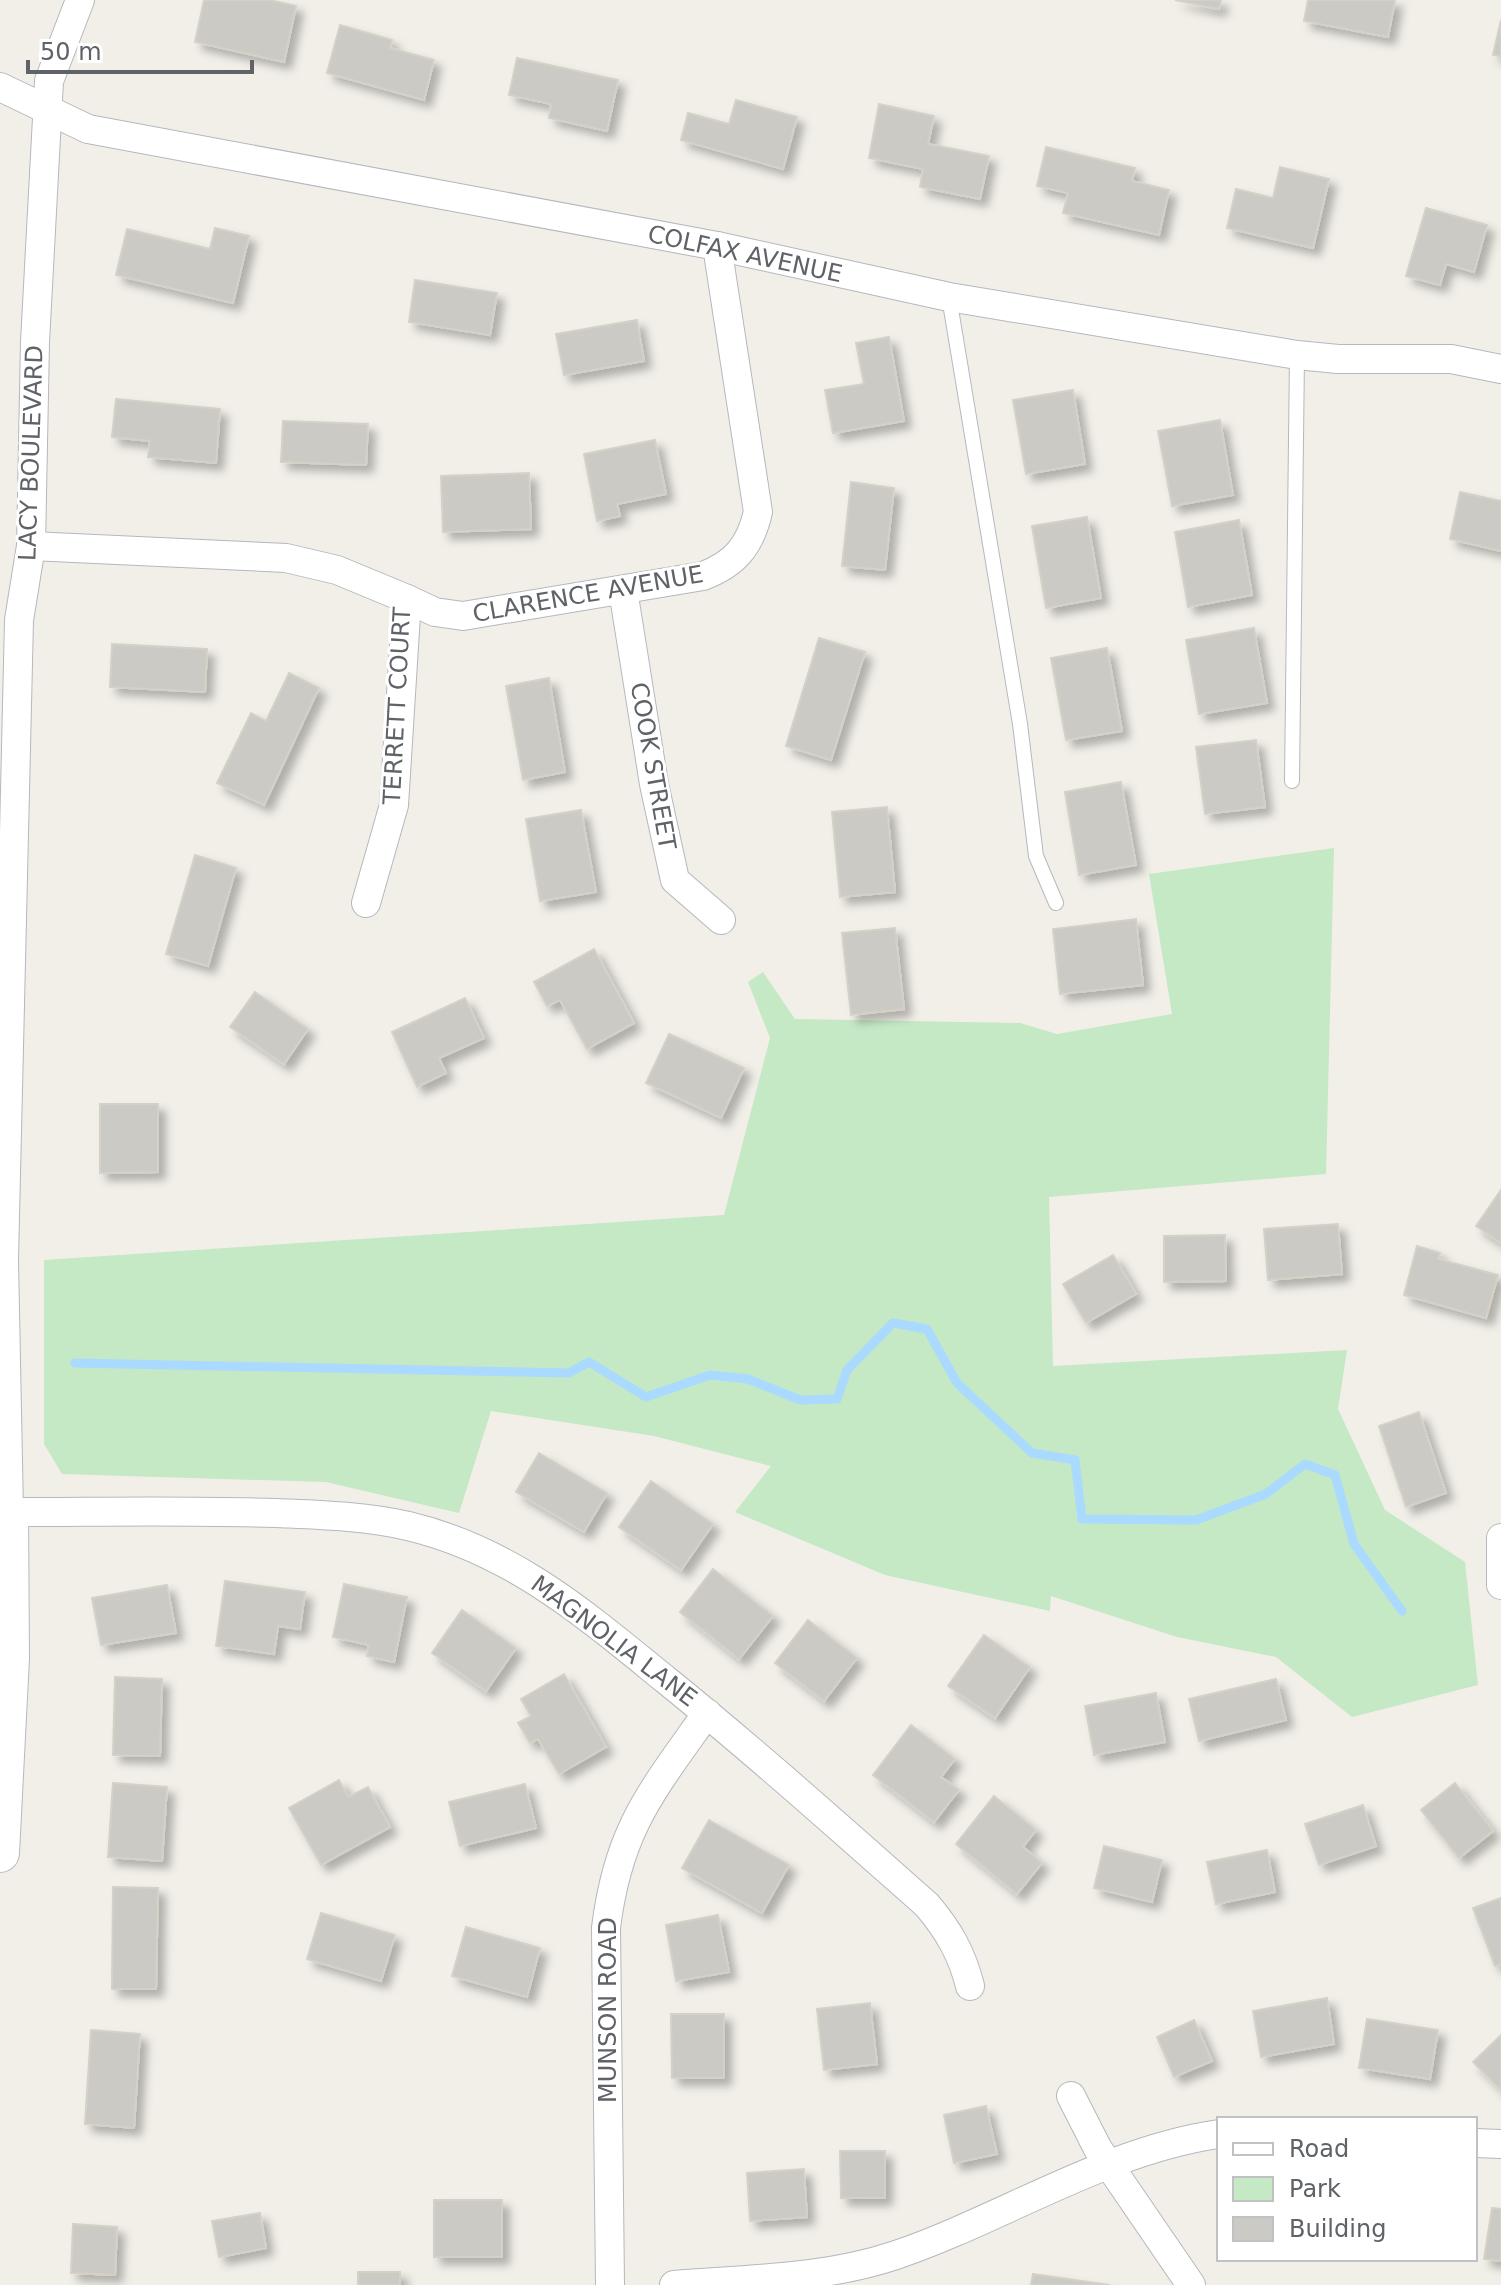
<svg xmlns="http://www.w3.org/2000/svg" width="1501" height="2285" viewBox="0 0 1501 2285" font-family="'DejaVu Sans',sans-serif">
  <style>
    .green { fill: #c5e8c5 }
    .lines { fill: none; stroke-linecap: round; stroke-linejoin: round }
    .stream { stroke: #aadaff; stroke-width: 9 }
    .building { fill: #cccac5; stroke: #d6d1c6; stroke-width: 2; filter: url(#shadow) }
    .lane-casing { stroke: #b5b8bc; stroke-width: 16 }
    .street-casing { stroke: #b5b8bc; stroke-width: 30 }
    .secondary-casing { stroke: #b6babf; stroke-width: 40 }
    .lane { stroke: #fff; stroke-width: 14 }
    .street { stroke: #fff; stroke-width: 28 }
    .secondary { stroke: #fff; stroke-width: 38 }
    .labels { text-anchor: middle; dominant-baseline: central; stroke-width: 6; stroke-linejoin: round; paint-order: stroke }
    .street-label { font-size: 24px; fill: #5f6368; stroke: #fff }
  </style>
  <defs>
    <filter id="shadow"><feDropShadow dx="7" dy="7" stdDeviation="4" flood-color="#0004"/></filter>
  </defs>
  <rect width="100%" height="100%" fill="#f1efe8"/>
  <polygon class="green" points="1334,848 1326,1174 1049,1197 1053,1366 1347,1350 1338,1409 1385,1510 1465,1562 1478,1685 1352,1717 1276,1657 1177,1637 1051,1596 1050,1611 885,1575 735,1512 771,1466 654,1436 491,1411 459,1513 326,1482 62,1474 44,1444 44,1260 724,1215 770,1038 748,982 763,972 795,1019 1020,1023 1057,1034 1172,1014 1149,874"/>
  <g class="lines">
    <polyline class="stream" points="75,1363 569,1373 589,1362 646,1397 710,1375 748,1379 800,1400 837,1399 847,1370 893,1323 927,1329 957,1383 1032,1453 1075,1460 1082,1519 1196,1520 1266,1494 1305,1464 1335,1475 1354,1544 1402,1611"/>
  </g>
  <g class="building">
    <polygon points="204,0 270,0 296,6 284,62 195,42"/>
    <polygon points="1175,0 1221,0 1219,9"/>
    <polygon points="1308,0 1395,0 1388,37 1304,21"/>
    <polygon points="1501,20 1501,56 1493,55"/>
    <polygon points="340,25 392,40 390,48 434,60 424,100 327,73"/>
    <polygon points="517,58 618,80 607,131 549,118 551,104 509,95"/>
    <polygon points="736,100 797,117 783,169 681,140 688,113 729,124"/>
    <polygon points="879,104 934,116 928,144 989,156 980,199 920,187 923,169 869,158"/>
    <polygon points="1046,147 1135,168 1132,181 1169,190 1159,235 1063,213 1068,193 1037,186"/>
    <polygon points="1280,167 1329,179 1313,248 1227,228 1236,189 1273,198"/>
    <polygon points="1426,208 1487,225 1474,272 1446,264 1440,285 1406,276"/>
    <polygon points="215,228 249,236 233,303 116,275 127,229 210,249"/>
    <polygon points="415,280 497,293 490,335 409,322"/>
    <polygon points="637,320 644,361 564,375 556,334"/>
    <polygon points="889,337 904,421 833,433 825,390 864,384 856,343"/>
    <polygon points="1073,390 1085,464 1026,474 1013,400"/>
    <polygon points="116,399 220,409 216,463 148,457 150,441 112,437"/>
    <polygon points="1220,420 1233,495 1172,506 1158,431"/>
    <polygon points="283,421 368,424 366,465 281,462"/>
    <polygon points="655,440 666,494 617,504 620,516 597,521 584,454"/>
    <polygon points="529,473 531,529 443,532 441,476"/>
    <polygon points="851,482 894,488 885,570 842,566"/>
    <polygon points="1460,492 1501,501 1501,551 1450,539"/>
    <polygon points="1087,517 1101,598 1046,608 1032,526"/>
    <polygon points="1239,520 1252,595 1188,607 1175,532"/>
    <polygon points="1254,628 1267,703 1199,714 1186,640"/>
    <polygon points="819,638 865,652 831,760 786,746"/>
    <polygon points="112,644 207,649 205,692 110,687"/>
    <polygon points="1107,648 1122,731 1066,740 1051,658"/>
    <polygon points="289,673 319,688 264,805 217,783 251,713 266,721"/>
    <polygon points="549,678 565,772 523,780 506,686"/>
    <polygon points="1256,740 1265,807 1205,814 1196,747"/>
    <polygon points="1121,782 1136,865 1079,875 1065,792"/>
    <polygon points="887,807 895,892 840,897 832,812"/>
    <polygon points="581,810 596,892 540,901 526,819"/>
    <polygon points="195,855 236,868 208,966 166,954"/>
    <polygon points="1136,919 1143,985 1060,994 1053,929"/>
    <polygon points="895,928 904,1009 851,1015 842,933"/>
    <polygon points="594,949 634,1023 587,1049 560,1000 547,1006 534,982"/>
    <polygon points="255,992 308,1029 284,1064 230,1027"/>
    <polygon points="465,998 484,1038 439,1058 446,1073 417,1087 392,1032"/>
    <polygon points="669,1034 744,1068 721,1118 646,1083"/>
    <polygon points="100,1104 158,1104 158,1172 100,1173"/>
    <polygon points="1501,1190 1501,1243 1476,1226"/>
    <polygon points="1338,1224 1342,1274 1268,1280 1264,1229"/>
    <polygon points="1225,1235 1226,1281 1164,1282 1164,1236"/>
    <polygon points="1417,1246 1440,1253 1438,1259 1498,1275 1486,1318 1404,1295"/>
    <polygon points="1113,1255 1136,1294 1086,1323 1063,1284"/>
    <polygon points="1419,1412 1446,1493 1406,1507 1379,1426"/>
    <polygon points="539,1453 607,1493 584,1532 516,1492"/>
    <polygon points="651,1481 713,1524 681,1570 619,1527"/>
    <polygon points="713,1569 773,1616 739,1659 680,1612"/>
    <polygon points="225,1581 305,1592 300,1629 278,1626 274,1654 216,1646"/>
    <polygon points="344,1584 407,1597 394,1662 367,1656 369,1645 333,1637"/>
    <polygon points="167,1585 176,1633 101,1645 92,1598"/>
    <polygon points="462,1610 516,1648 486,1691 432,1653"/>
    <polygon points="808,1620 857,1658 824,1701 775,1663"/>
    <polygon points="984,1635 1030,1667 995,1718 948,1686"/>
    <polygon points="564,1674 606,1747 559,1774 538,1739 530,1743 518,1723 531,1716 521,1699"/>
    <polygon points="115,1677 162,1679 160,1756 113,1755"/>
    <polygon points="1276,1679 1286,1720 1199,1741 1189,1699"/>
    <polygon points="1156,1693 1165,1742 1094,1755 1085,1706"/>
    <polygon points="911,1725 955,1759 941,1777 959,1790 934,1822 873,1775"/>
    <polygon points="339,1780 348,1797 368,1787 390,1827 321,1865 289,1808"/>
    <polygon points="113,1783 167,1787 162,1861 108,1857"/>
    <polygon points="1455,1783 1493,1831 1459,1858 1421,1810"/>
    <polygon points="525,1784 536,1828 460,1846 449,1802"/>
    <polygon points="994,1796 1036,1830 1023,1847 1042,1863 1017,1894 956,1844"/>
    <polygon points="1363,1805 1376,1846 1319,1865 1305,1824"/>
    <polygon points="709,1820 789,1865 762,1913 682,1868"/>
    <polygon points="1104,1846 1162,1860 1152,1902 1094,1888"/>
    <polygon points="1267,1850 1275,1892 1216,1904 1207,1862"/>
    <polygon points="113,1887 158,1888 156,1989 112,1989"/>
    <polygon points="1501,1898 1501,1964 1495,1966 1473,1908"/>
    <polygon points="321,1913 395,1935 381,1981 307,1959"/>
    <polygon points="718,1915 729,1972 676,1981 666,1925"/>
    <polygon points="466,1927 540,1948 527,1997 452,1976"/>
    <polygon points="1327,1998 1334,2044 1261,2057 1253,2011"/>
    <polygon points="870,2003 877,2064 824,2070 817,2009"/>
    <polygon points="671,2014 724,2014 724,2078 672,2078"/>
    <polygon points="1367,2019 1438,2030 1430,2079 1359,2068"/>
    <polygon points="1194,2020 1212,2061 1174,2077 1157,2037"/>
    <polygon points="91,2030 140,2034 134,2128 85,2124"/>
    <polygon points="1501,2035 1501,2090 1473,2062"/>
    <polygon points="986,2106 997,2154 954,2163 944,2115"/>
    <polygon points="840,2151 885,2151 885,2198 841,2198"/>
    <polygon points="804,2169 807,2217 750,2221 747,2173"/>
    <rect x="434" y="2200" width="68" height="57"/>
    <polygon points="1492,2208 1501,2209 1501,2261 1484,2259"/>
    <polygon points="260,2213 266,2248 219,2257 212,2221"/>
    <polygon points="73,2224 117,2227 115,2275 71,2273"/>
    <rect x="358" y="2272" width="42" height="13"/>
    <polygon points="1033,2274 1110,2285 1031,2285"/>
  </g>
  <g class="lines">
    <g class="lane-casing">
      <g id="lane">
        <polyline points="949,297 1020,724 1036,856 1056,903"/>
        <polyline points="1292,781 1297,355"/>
      </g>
    </g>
    <g class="street-casing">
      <g id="street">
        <path d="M80,0L49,81L35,342L31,546L19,620L4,1260L9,1512C98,1512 187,1510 276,1513C320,1515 364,1516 408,1526C511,1550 586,1615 666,1680C755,1752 841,1829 927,1905C949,1931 962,1954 970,1986"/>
        <polyline points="0,87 88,129 717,246 949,297 1297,355 1338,359 1451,359 1501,369"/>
        <polyline points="31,546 286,558 337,570 407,599 394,805 366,903"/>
        <polyline points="623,590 654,784 675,880 721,920"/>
        <path d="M407,599L435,612L463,616L703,576C735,564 750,546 758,512L717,246"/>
        <polyline points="1501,1538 1501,1585"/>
        <polyline points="1071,2096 1098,2149 1191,2285"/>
        <polyline points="1475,2143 1501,2144"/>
        <path d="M610,2285L606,1928C618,1829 652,1791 707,1713"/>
        <path d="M674,2285C748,2279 825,2279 896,2255C1002,2219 1106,2150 1219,2134"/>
      </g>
    </g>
    <g class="secondary-casing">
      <polyline id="secondary" points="0,1512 9,1512 10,1658 0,1853"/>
    </g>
    <use href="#lane" class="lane"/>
    <use href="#street" class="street"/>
    <use href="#secondary" class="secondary"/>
  </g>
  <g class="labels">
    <g class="street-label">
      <text transform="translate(745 254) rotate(12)">COLFAX AVENUE</text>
      <text transform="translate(31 453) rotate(-88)">LACY BOULEVARD</text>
      <text transform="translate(588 594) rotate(-10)">CLARENCE AVENUE</text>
      <text transform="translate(397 706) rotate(-87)">TERRETT COURT</text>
      <text transform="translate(653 766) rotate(80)">COOK STREET</text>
      <text transform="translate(614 1641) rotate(37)">MAGNOLIA LANE</text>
      <text transform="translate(608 2010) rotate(-90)">MUNSON ROAD</text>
    </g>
  </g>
  <rect x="1217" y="2117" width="260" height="144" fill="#ffffff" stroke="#bfc1c3" stroke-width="2"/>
  <rect x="1233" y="2143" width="40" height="12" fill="#ffffff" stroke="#bfc1c3" stroke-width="2"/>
  <text x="1289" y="2157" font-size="24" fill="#5f6368">Road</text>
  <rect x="1233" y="2177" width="40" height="24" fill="#c5e8c5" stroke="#bfc1c3" stroke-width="2"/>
  <text x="1289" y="2197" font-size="24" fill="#5f6368">Park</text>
  <rect x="1233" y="2217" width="40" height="24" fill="#cccac5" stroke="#bfc1c3" stroke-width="2"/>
  <text x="1289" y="2237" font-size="24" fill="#5f6368">Building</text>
  <path d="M28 60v12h224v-12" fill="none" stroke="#5f6368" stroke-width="4"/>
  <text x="40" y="60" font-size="24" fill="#5f6368" stroke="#ffffff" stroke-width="6" paint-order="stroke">50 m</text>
</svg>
